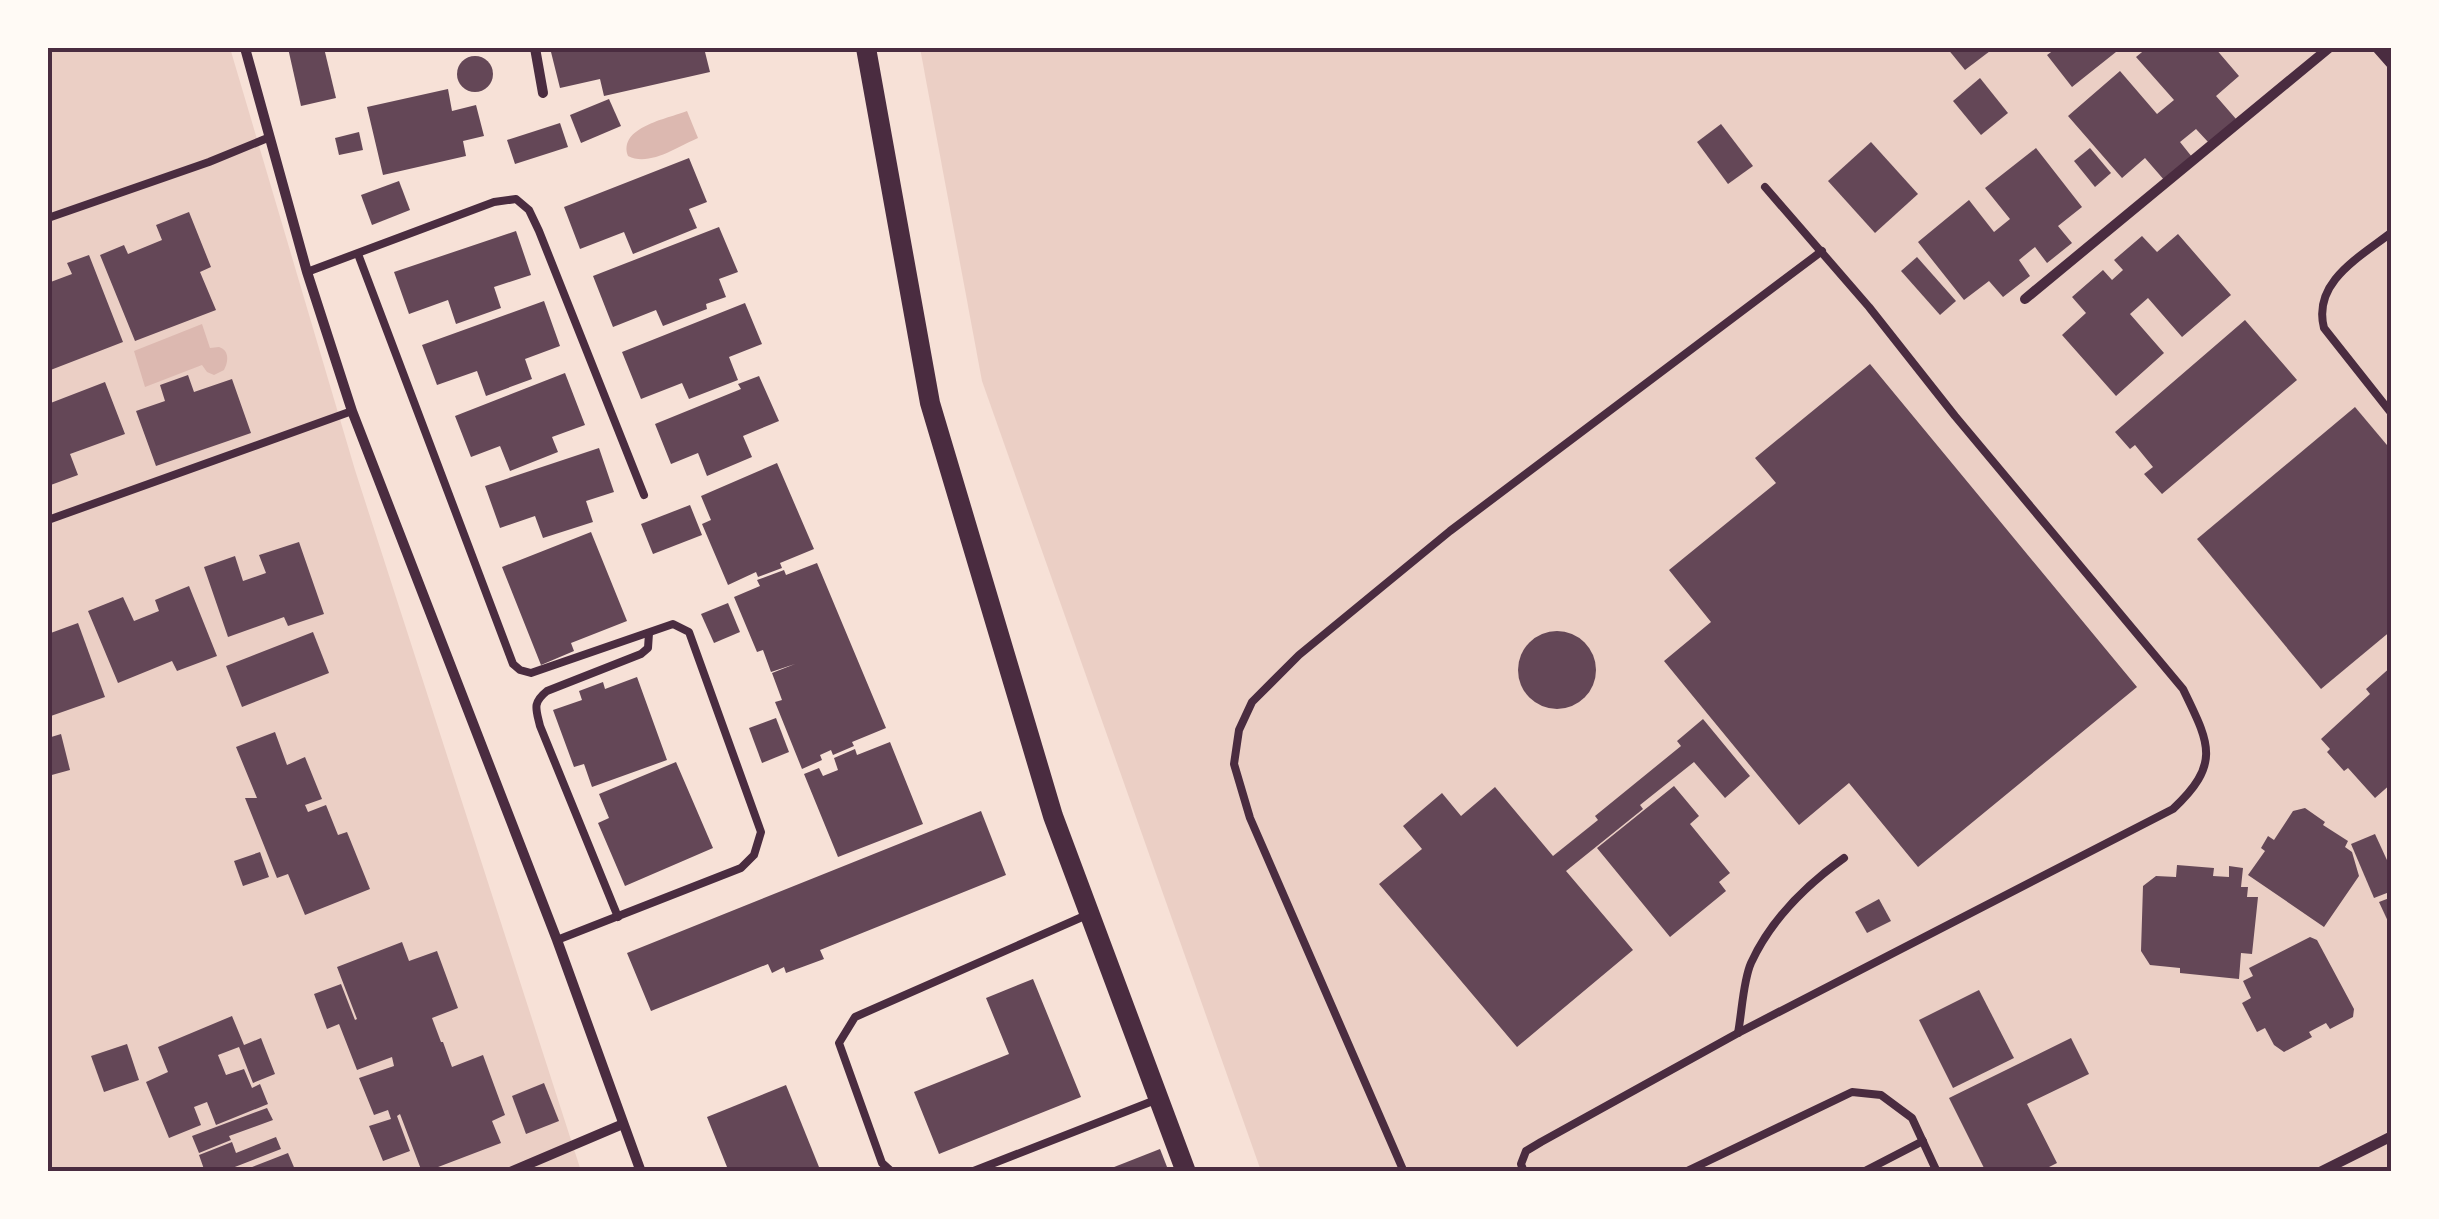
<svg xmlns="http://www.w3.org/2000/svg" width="2439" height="1219" viewBox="0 0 2439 1219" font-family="'DM Sans',sans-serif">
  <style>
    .green { fill: #ebcfc5 }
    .water { fill: #dcb8b0 }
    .building { fill: #644757 }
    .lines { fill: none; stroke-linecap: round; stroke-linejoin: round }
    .service { stroke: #4a2c40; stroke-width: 8 }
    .minor { stroke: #4a2c40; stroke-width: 10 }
    .secondary { stroke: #4a2c40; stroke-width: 20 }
    .neatline { fill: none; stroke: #4a2c40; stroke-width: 4 }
  </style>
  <rect width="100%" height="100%" fill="#f7e1d7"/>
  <g class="green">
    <polygon points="48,48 230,48 355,470 581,1171 48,1171"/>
    <polygon points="920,48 2391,48 2391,1171 1261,1171 982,381"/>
  </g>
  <g class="water">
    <path d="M687,111L698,138C677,147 649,167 628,156C618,127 667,119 687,111Z"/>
    <path d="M202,324L210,348L219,347C229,350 229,361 224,370L214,375L207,372L202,365L145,387L134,351Z"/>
  </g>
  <g class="building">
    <polygon points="288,48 324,48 336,98 301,106"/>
    <polygon points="550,48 704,48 710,72 604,96 600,79 560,88"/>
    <polygon points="1947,48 1994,48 1965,70"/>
    <polygon points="2052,48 2121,48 2072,87 2047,55 2054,50"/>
    <polygon points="2147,48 2215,48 2239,76 2216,96 2236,119 2209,143 2196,129 2180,142 2192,157 2165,181 2145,158 2122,178 2068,116 2120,71 2157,114 2174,100 2136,57"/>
    <circle cx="475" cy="74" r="18"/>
    <polygon points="1980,78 2008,113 1981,135 1953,101"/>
    <polygon points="448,89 452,111 476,105 484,136 463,141 466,156 383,175 367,107"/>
    <polygon points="609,99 621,126 581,143 570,115"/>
    <polygon points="560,123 568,147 515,164 507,140"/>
    <polygon points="1721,124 1753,166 1728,184 1697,142"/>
    <polygon points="359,132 363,150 339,155 335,138"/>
    <polygon points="1871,142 1918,194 1875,233 1828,181"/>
    <polygon points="2036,148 2082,207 2058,226 2072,243 2047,263 2035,247 2019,260 2030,276 2003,297 1989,281 1964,300 1918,242 1969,200 1994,232 2010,219 1985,188"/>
    <polygon points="2090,148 2111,173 2095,187 2074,161"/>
    <polygon points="689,158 707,202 689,209 697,228 633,254 624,232 580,249 564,207"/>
    <polygon points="399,181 410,210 372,225 361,195"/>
    <polygon points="189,212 211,267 200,272 216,310 135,341 100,255 124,245 128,254 162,240 156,225"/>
    <polygon points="719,227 738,272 719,279 726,297 706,304 707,309 663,326 656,310 613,327 593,276"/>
    <polygon points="516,231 531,275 494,287 501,308 456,324 448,300 409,314 394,272"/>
    <polygon points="2178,234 2231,295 2182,337 2148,298 2130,314 2164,353 2116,396 2062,335 2086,313 2072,297 2103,270 2112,280 2123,270 2114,260 2142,236 2157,252"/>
    <polygon points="89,255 123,342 48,371 48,283 72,274 67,263"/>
    <polygon points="1917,257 1956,301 1940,315 1901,271"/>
    <polygon points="544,301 560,346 525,359 532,379 486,396 477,371 437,385 422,345"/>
    <polygon points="745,303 762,344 729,357 738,380 689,399 682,383 641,399 622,352"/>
    <polygon points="2245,320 2297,380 2162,494 2144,474 2153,467 2135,445 2130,449 2115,432"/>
    <polygon points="1870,364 2137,687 1918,867 1849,783 1799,825 1664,661 1711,622 1669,570 1776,483 1755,458"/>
    <polygon points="565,373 585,425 552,437 558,452 510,471 500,446 471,457 455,416"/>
    <polygon points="188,375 194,392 232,379 251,433 156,466 136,411 165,401 160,385"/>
    <polygon points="759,376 779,421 743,436 752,457 707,476 698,453 671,464 655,424 741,389 738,384"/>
    <polygon points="105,382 125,434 70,454 78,475 48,486 48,404"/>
    <polygon points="2355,407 2392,451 2392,630 2321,689 2197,539"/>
    <polygon points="599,448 614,492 586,501 593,522 543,538 535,516 500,528 485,486"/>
    <polygon points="777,463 814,549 780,563 782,568 758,577 756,572 728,585 702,524 711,520 701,496"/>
    <polygon points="690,505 702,535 653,554 641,524"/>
    <polygon points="591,532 627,621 571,643 574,651 541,665 502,567"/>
    <polygon points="299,542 324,614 288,626 284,617 228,637 204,567 235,556 243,581 266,573 259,555"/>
    <polygon points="817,563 886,728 852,742 854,746 833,755 831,750 820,755 822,760 802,769 775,702 782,700 772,673 795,664 771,672 763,650 757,652 734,597 760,586 757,580 784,570 786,575"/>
    <polygon points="189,586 217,656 177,671 172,661 118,683 88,611 123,597 134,621 159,611 155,600"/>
    <polygon points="728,603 740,632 714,643 701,614"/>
    <polygon points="78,623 105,697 48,717 48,634"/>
    <circle cx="1557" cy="670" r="39"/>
    <polygon points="313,632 329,673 242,707 226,666"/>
    <polygon points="2392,666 2392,783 2375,798 2348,768 2344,771 2327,752 2330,749 2321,739 2370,694 2366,689"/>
    <polygon points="637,677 667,760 592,787 584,764 574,767 553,710 582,700 579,691 603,682 605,689"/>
    <polygon points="776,718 789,752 762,763 749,728"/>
    <polygon points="1703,719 1750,776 1725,798 1694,762 1640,805 1643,809 1566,871 1633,950 1517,1047 1379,884 1422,849 1403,826 1442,793 1461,816 1495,787 1553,856 1598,820 1595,816 1681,746 1677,741"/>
    <polygon points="275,732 287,765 305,757 322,799 305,805 308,812 326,805 338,835 347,832 370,889 305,915 288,874 277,878 245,798 257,798 236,747"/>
    <polygon points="61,734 70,770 48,776 48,738"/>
    <polygon points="890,742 923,824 838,857 804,774 819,768 823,776 838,770 834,758 855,749 857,755"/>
    <polygon points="676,762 713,848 625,886 598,823 609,818 599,794"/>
    <polygon points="1674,786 1699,816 1690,824 1730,873 1719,882 1726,891 1670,937 1597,848"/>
    <polygon points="2305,808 2325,822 2323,825 2348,841 2345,847 2352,852 2359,876 2324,927 2248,875 2265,851 2261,848 2268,836 2274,840 2293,811"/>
    <polygon points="981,811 1006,875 820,950 824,959 786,973 784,967 772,973 768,964 651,1011 627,953"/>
    <polygon points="2375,834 2392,871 2392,891 2374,898 2351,844"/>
    <polygon points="260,852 269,877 243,886 234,861"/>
    <polygon points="2177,865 2214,868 2213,876 2229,877 2229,866 2243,868 2241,887 2248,887 2247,897 2258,897 2252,954 2241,953 2239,979 2180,973 2180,968 2150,965 2141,951 2143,886 2156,876 2176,877"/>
    <polygon points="2392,897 2392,930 2379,902"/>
    <polygon points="1879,899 1891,921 1867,933 1855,912"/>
    <polygon points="2310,937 2317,940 2354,1009 2353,1017 2330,1029 2326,1023 2309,1032 2312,1037 2284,1052 2274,1045 2265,1028 2257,1032 2242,1003 2251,998 2243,981 2253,976 2249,968"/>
    <polygon points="402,942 409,961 437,951 458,1008 432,1018 441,1042 443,1042 452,1067 483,1055 505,1115 492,1121 501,1143 425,1172 422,1172 400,1114 397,1116 410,1151 383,1161 369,1126 391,1119 388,1110 374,1115 359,1078 394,1066 392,1057 357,1070 339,1024 327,1029 314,994 341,984 355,1020 357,1019 337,967"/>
    <polygon points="1033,979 1081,1097 939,1154 914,1092 1009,1054 986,998"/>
    <polygon points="1979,990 2014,1058 1953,1088 1919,1020"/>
    <polygon points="232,1016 244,1045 261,1038 275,1074 253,1083 239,1047 218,1055 226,1075 244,1069 252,1088 260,1084 268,1104 216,1125 207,1102 194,1107 201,1125 169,1138 146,1082 168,1072 158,1047"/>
    <polygon points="2071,1038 2089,1074 2027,1104 2057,1163 2039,1172 1986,1172 1949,1098"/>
    <polygon points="127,1044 139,1080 104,1092 91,1056"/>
    <polygon points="544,1083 559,1121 526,1134 512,1096"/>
    <polygon points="786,1085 821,1172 729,1172 707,1117"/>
    <polygon points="267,1108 273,1120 229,1136 231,1140 199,1153 192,1136"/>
    <polygon points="276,1137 281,1149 222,1172 205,1172 199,1155 232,1142 236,1153"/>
    <polygon points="1160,1149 1169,1172 1104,1172 1104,1171"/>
    <polygon points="288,1153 296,1172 242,1172 242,1171"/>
  </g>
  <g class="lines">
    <g class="service">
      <polyline points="48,218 209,162 270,137"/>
      <path d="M2392,232C2360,257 2312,282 2324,328L2392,414"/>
      <polyline points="358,254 513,664 520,670 531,673 673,624 689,632 761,832 754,855 741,868 557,940"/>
      <polyline points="307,272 494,202 516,199 529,210 539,231 644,495"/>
      <polyline points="48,520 352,411"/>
      <path d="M618,917L540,726C536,709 532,703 547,691L641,654L648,648L649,633"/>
      <path d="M1738,1033C1742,1012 1743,981 1751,963C1771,919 1805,886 1844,858"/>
      <polyline points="892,1172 882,1163 839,1043 855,1017 1089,914"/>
      <polyline points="971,1172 1158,1099"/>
      <polyline points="1404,1172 1250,818 1234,764 1239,730 1252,702 1299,655 1450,531 1822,251"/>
      <path d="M1524,1172L1521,1164L1526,1151L1541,1142L1738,1033L2173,809C2222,763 2209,743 2183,689L1955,416L1869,307L1765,187"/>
      <polyline points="1685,1172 1852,1092 1881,1095 1912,1118 1937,1172"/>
      <polyline points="1863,1172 1923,1141"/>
    </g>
    <g class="minor">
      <polyline points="245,48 307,272 352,411 557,940 641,1172"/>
      <polyline points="535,48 543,93"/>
      <polyline points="2377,48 2392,65"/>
      <polyline points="2025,299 2329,48"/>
      <polyline points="510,1172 623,1124"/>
      <polyline points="2320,1172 2392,1136"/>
    </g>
    <polyline class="secondary" points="866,48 930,403 1053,816 1186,1172"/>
  </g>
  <rect width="2439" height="1219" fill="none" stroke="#fffaf5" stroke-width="100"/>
  <rect x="50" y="50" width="2339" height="1119" class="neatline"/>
</svg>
